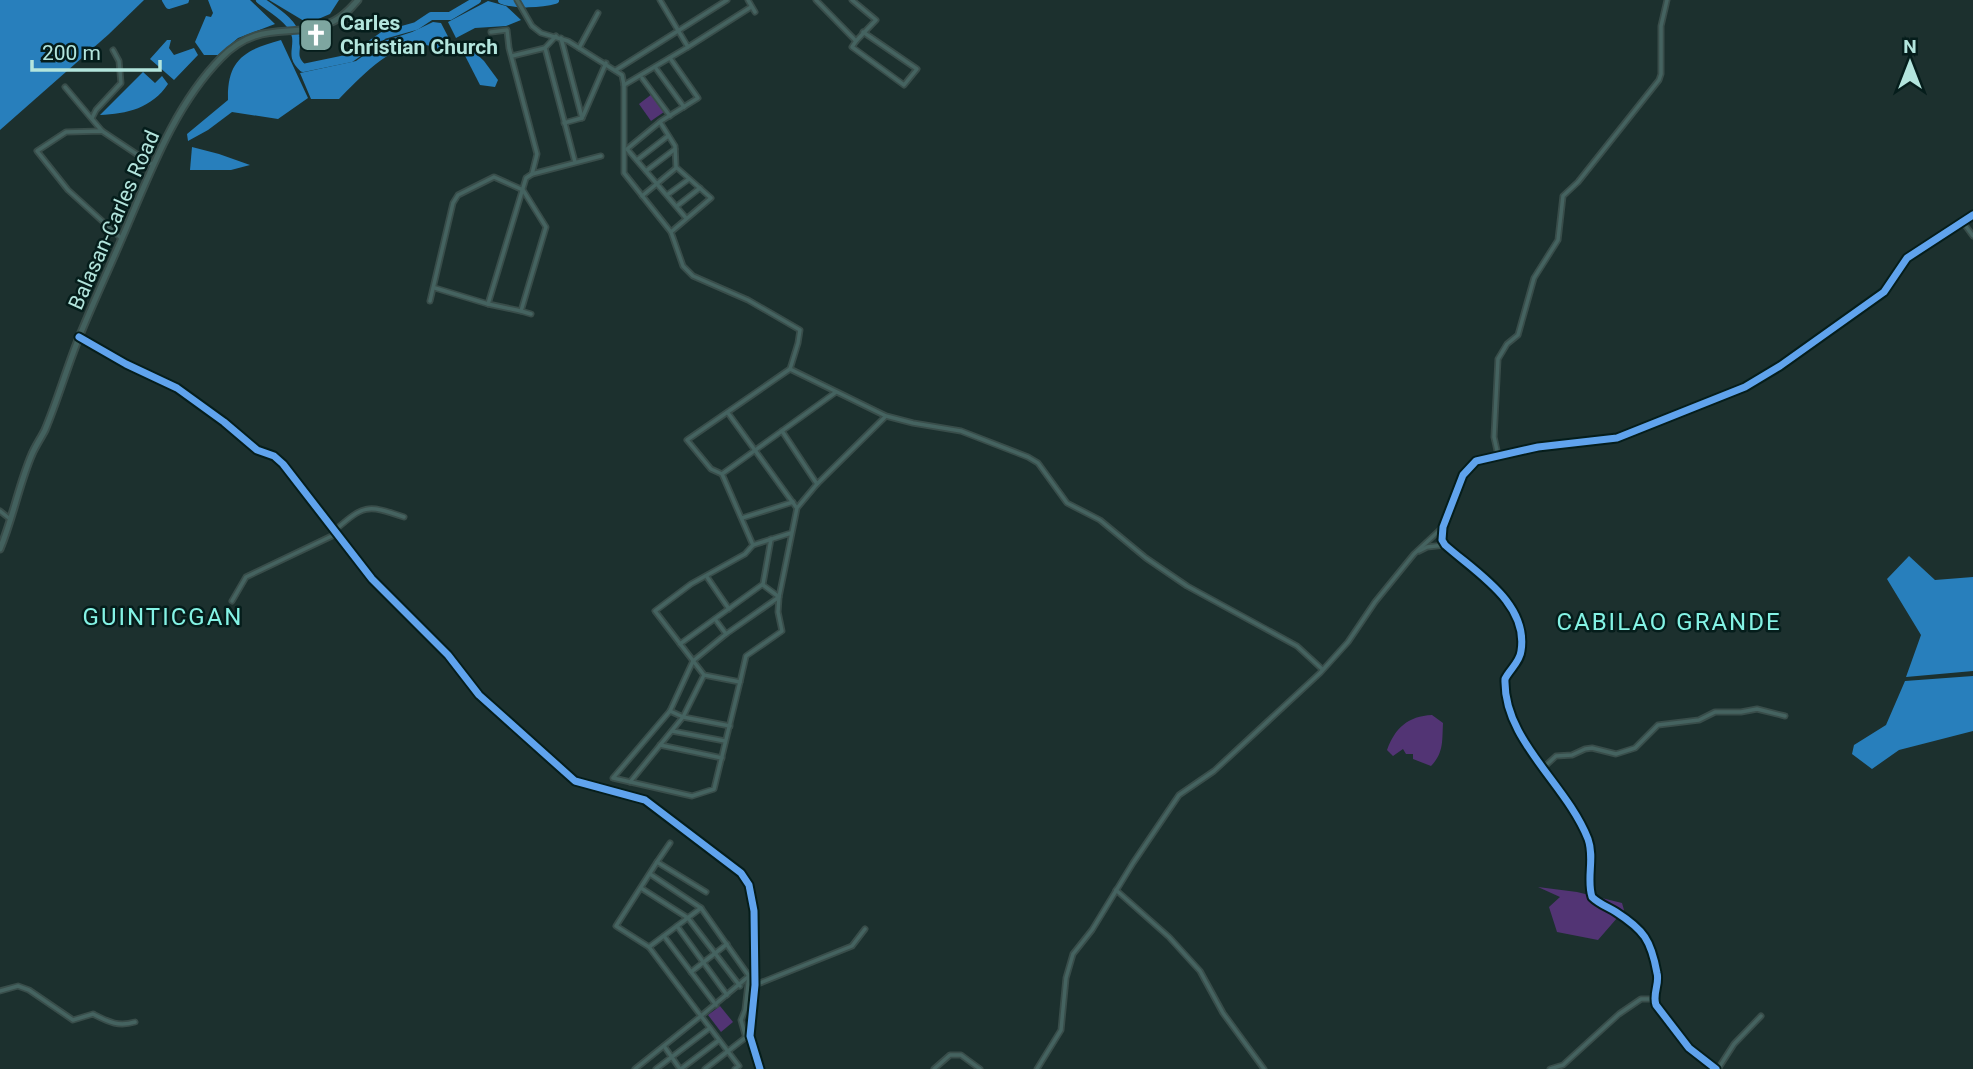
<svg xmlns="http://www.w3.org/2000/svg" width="1973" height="1069" viewBox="0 0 1973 1069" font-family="Roboto,sans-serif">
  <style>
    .green { fill: #523474 }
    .water { fill: #287fbc }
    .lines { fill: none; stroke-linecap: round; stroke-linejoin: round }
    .river { stroke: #287fbc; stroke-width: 8 }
    .street-casing { stroke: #394d4a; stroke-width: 7 }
    .secondary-casing { stroke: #394d4a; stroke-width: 9 }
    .street { stroke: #456360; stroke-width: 3.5 }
    .secondary { stroke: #43615e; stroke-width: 5 }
    .cycleway-casing { stroke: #051d1b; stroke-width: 11 }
    .cycleway { stroke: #60a3ed; stroke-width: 7 }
    .labels { text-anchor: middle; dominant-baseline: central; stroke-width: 5; stroke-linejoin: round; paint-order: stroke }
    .poi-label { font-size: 21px; font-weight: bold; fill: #b3e5dd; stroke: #051d1b; text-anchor: start }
    .street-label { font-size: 21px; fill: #b3e5dd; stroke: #051d1b }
    .quarter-label { font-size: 24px; letter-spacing: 2px; fill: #84f3e5; stroke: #051d1b }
  </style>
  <rect width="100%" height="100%" fill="#1c302e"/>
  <g class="green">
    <polygon points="652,94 664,112 651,121 639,104"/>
    <path d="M1432,715L1443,723C1442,740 1444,753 1431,766L1413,759V754H1406L1403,749L1393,756L1387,750C1395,728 1408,716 1432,715Z"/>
    <polygon points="1538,887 1577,892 1622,903 1624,910 1598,940 1557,932 1549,907 1560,897"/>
    <polygon points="720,1006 733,1022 721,1032 708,1015"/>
  </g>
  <g class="water">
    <polygon points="0,0 144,0 109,34 0,130"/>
    <polygon points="208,0 250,0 275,24 238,38 218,55 204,55 195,42 206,16 211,17 213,13"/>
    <polygon points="269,0 339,0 330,14 316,20 304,21"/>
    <polygon points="488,1 506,6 521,20 506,26 475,28 456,38 448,22"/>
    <path d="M433,22L441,23L456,52L448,56C444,53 439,48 434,47C398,35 362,76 339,99H311L300,73L356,61L384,41L412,32Z"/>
    <polygon points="167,40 171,40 169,48 174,55 194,48 198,55 174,80 150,59"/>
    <path d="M281,40L308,98L278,119L232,112L208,130L188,141L187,134L228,100C227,59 245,50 281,40Z"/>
    <polygon points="464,42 484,61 498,80 495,87 480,85 459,44"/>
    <path d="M143,72L155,83L162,76L168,84C152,108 127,114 100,115Z"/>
    <polygon points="192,147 219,154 250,165 231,170 190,170"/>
    <polygon points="1909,556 1935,580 1973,577 1973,671 1906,677 1921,635 1887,579"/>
    <polygon points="1973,676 1973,731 1899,750 1872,769 1852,754 1854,745 1886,725 1905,681"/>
  </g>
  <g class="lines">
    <g class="river">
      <polyline points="166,0 169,5 185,0"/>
      <path d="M260,0C271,9 294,21 296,37C298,50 290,56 303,68L351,58L384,35L416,26L431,16H450L477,0"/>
      <path d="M502,0C515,5 541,4 555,0"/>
    </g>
    <g class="street-casing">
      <g id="street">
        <polyline points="517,0 532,26 541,33 568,41 622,75 624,85 624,173 671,232 683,266 693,276 748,300 800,330 798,343 790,369"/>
        <polyline points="660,0 688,47 751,7"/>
        <polyline points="748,0 755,12"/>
        <polyline points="816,0 856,41 876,20 852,0"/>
        <polyline points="491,32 507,30 509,48 537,154 532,174 601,156"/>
        <polyline points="561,38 582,118"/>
        <polyline points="856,41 852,47 904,85 917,69 863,32"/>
        <polyline points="545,48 575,162"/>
        <polyline points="579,48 598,13"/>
        <polyline points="512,56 545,48 556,36"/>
        <polyline points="670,58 698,98 661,121 627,149 686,218"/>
        <polyline points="655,67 684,107"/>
        <polyline points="616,70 727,0"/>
        <polyline points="642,78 670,116"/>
        <polyline points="624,85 688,47"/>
        <polyline points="65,87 102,131"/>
        <polyline points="583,116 606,63"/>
        <polyline points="92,118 96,110 121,83 119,61 113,50"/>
        <polyline points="660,122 675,146 676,167 711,198 671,232"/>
        <polyline points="564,123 582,118"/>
        <polyline points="637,160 668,136"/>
        <polyline points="646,171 675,149"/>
        <polyline points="667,195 689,179"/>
        <polyline points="642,196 676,168"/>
        <polyline points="677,206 700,188"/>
        <polyline points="1962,221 1973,236"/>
        <polyline points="122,239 68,190 37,151 66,132 102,131 153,165"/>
        <polyline points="435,288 488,304 521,311"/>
        <polyline points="430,301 453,203 458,195 494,177 523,190 546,227 521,311 531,314"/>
        <polyline points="488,304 526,178 532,174"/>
        <polyline points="79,337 126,364 177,388 224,422 257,450 274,456 283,464 372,579 448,655 479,695 575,781 645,800 741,873 749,885 754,911 755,985 750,1036 760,1069"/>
        <polyline points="836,392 722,474 711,469 687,440 790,369 886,416 913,423 961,431 1028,457 1038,463 1067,503 1100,520 1146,558 1187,586 1297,646 1322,669"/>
        <polyline points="728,413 796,507"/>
        <polyline points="782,431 817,484 885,417"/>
        <polyline points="1498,455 1494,437 1498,359 1507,344 1518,335 1534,278 1558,240 1563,196 1578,182 1659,80 1661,74 1661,26 1667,0"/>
        <polyline points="722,474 753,545"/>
        <polyline points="0,511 10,519"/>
        <polyline points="742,518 793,502"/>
        <path d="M334,531C364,505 366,504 404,517"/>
        <polyline points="791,533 753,545 745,554 691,584 655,611 704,675 740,682 714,789 692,796 613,778 670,711 693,661 726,634 779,597 797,508 817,484"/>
        <polyline points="1419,551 1427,547 1445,545"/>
        <polyline points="707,577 729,609"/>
        <polyline points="232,601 246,577 336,534"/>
        <polyline points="715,619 726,634"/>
        <polyline points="680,644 763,584 771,539"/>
        <polyline points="740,682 746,656 782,631 778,612 779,597 763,585"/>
        <polyline points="670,711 683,717 730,726"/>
        <polyline points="672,731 725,741"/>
        <polyline points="660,745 722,758"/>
        <polyline points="1544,767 1556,756 1572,755 1585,749 1592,748 1616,754 1635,748 1658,725 1699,720 1715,712 1741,712 1757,709 1785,716"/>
        <polyline points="630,782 683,717 704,675"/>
        <polyline points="657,862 670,843"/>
        <polyline points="650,874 701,908"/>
        <polyline points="641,888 688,918 740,986"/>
        <polyline points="1116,890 1169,937 1200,971 1223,1013 1264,1069"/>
        <polygon points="701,908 749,976 701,1016 649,947"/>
        <polyline points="677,926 727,995"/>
        <polyline points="664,936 716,1005"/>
        <polyline points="649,947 616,926 657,862 706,892"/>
        <polyline points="691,972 727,944"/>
        <polyline points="749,976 745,1010 741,1020 746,1038 750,1036"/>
        <polyline points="755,985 852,946 865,929"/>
        <path d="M0,991L18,986L29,990L73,1020L93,1014C109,1022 118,1027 135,1022"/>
        <polyline points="664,1046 680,1069"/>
        <polyline points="635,1069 701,1016 739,1066 735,1069"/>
        <polyline points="656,1069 710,1028"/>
        <polyline points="681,1069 718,1041"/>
        <polyline points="705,1069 745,1038"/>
        <polyline points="934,1069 950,1055 961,1055 980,1069"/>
        <polyline points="1037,1069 1061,1030 1066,978 1073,954 1092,930 1133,863 1179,795 1214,771 1320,673 1348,642 1375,602 1414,554 1443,527"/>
        <polyline points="1550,1069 1563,1065 1619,1014 1641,999 1654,999"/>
        <path d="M1716,1069L1689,1048L1656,1005C1652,994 1660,984 1657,973C1651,940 1644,930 1616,912C1608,907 1599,904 1592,897C1586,879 1595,858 1588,839C1566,783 1503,740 1505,679C1509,670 1520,662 1521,651C1529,603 1475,572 1445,545L1442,540L1443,527L1463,475L1476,461L1538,447L1617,438L1745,387L1780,366L1884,292L1907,258L1973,215"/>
        <polyline points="1718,1069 1734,1044 1761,1016"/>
      </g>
    </g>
    <g class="secondary-casing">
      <path id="secondary" d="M0,549C13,518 19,484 32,454C36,445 41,438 45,430C58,399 67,367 80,335C93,303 108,271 122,238C149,176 173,107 221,58C261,17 295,41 334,21C344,16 351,8 358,0"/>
    </g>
    <use href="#street" class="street"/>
    <use href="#secondary" class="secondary"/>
    <g class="cycleway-casing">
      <g id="cycleway">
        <polyline points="79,337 126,364 177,388 224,422 257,450 274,456 283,464 372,579 448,655 479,695 575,781 645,800 741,873 749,885 754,911 755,985 750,1036 760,1069"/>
        <path d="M1716,1069L1689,1048L1656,1005C1652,994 1660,984 1657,973C1651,940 1644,930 1616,912C1608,907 1599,904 1592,897C1586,879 1595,858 1588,839C1566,783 1503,740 1505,679C1509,670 1520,662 1521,651C1529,603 1475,572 1445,545L1442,540L1443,527L1463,475L1476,461L1538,447L1617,438L1745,387L1780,366L1884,292L1907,258L1973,215"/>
      </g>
    </g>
    <use href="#cycleway" class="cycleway"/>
  </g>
  <defs>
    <g id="church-square" transform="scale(1.75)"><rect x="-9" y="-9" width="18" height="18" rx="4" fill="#7ea6a0" stroke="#051d1b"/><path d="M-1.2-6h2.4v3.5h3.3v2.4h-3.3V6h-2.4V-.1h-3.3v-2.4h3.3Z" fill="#fff"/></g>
  </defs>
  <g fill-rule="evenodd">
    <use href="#church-square" x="316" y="35"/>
  </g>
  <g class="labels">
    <g class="poi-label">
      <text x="340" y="23">Carles<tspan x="340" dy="24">Christian Church</tspan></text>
    </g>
    <g class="street-label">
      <text transform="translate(114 220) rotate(-66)">Balasan-Carles Road</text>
    </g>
    <g class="quarter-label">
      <text x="163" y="617">GUINTICGAN</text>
      <text x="1669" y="622">CABILAO GRANDE</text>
    </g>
  </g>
  <g transform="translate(1910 63)" stroke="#051d1b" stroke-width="5" paint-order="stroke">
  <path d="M0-5L12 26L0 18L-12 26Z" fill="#b3e5dd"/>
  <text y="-10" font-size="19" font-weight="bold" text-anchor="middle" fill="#b3e5dd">N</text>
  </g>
  <path d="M32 60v10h128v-10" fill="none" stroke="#b3e5dd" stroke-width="3.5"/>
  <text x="42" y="60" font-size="21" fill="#b3e5dd" stroke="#051d1b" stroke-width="5" paint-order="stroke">200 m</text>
</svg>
